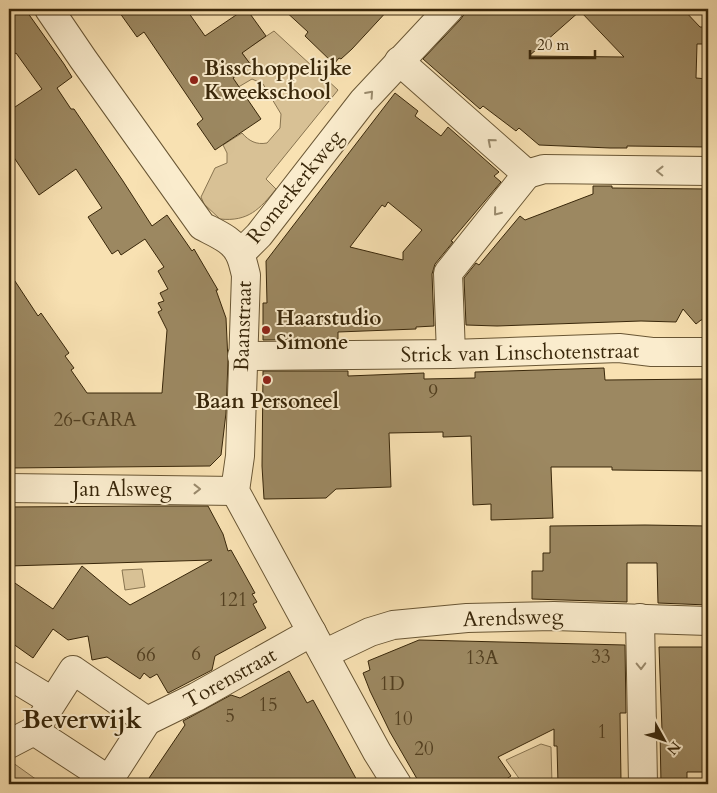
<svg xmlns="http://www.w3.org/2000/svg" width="717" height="793" viewBox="0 0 717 793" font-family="Cardo,serif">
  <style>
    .green { fill: #d8c195; stroke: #887450 }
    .building { fill: #9c8861; stroke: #39270a; fill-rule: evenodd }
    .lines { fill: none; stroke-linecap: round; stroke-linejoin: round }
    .minor-casing { stroke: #695634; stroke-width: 30 }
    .minor { stroke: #faeccd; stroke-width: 28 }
    .oneway { stroke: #9a8a6c }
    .poi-dot { fill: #8f2418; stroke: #faeccd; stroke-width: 2 }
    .labels { text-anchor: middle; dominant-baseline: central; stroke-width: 4; stroke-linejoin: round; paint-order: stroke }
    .number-label { font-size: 19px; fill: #523f20 }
    .poi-label { font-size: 21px; font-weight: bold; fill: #39270a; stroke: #faeccd; text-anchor: start }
    .street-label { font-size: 21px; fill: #39270a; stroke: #faeccd }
    .district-label { font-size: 26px; font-weight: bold; fill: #39270a; stroke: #faeccd }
  </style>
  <rect width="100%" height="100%" fill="#f8e1b2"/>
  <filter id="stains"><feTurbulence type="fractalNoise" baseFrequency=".004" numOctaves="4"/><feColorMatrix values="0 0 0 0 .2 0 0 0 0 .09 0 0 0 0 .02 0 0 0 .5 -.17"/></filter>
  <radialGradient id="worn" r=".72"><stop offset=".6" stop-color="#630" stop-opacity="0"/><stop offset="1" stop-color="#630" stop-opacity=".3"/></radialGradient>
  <g class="green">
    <path d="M274,31L338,90L266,179L276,189C260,209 248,222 220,219L204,204L201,197L215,168L227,163V153L223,145L242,133C249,141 256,145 267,143L280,128L281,114L263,84L252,79L235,89L228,81L250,65L239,48L253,45Z"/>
    <polygon points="142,569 145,587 125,590 122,570"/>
    <polygon points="541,744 551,747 552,784 523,784 506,760"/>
    <polygon points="9,760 37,780 34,784 9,784"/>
  </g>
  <g class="building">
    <polygon points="9,9 25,9 64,64 72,77 57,88 71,109 74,109 123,181 152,226 167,215 192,251 194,249 218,290 216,290 226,318 228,361 226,413 221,455 210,466 9,468 9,272 38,316 41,313 69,353 65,356 74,368 71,370 87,393 162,393 167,330 158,312 162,310 158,303 164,301 160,293 168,289 158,271 164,267 145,239 121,255 118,250 112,254 88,217 102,208 76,169 39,195 9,150 9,111 42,89 16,53 9,58"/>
    <polygon points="117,9 186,9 205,36 242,11 248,11 266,36 242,53 251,65 233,78 261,119 215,150 197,124 203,119 144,32 137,37"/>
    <polygon points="283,9 389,9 352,49 341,59 339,58 334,64 305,36 308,32"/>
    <path d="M468,9H683L700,27H708V44H697L696,78L708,79V147L627,146V148H610L539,145L519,128L516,131L483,106L480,109L423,59L460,20ZM580,11L624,57L529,56Z"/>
    <path d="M395,93L418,111L415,116L441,136L448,127L499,172L494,176L501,182L451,241L453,242L435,264L432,274L434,326L416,327V329L338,332V339L263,340V303H267L266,261ZM388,202L422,230L403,252V260L350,247L382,205L385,207Z"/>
    <polygon points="593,186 612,186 612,188 708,189 708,319 701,320 696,324 683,309 676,322 641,321 497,326 466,325 464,278 476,263 479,265 520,216 525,220 593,194"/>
    <polygon points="604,368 605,380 708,379 708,471 612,470 612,467 551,467 553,518 491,520 491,504 473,505 471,436 443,437 443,432 389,433 391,487 336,489 326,498 264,499 262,466 263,371 348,371 348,376 424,373 424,379 475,378 475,372"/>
    <polygon points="157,506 208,506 223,534 228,551 231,550 255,593 252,594 257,602 253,604 266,628 215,656 212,670 168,693 157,674 150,678 144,673 140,679 107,657 92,660 88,636 68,640 53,629 33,658 9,641 9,579 53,609 82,566 113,592 130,605 212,560 9,566 9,507"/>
    <polygon points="645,525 708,526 708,605 658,603 657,563 627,563 627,602 532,599 532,571 543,571 543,553 550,553 550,526"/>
    <polygon points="419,640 625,645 626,713 620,713 621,781 619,781 619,784 558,784 557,746 554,746 554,729 498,757 511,776 499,784 420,784 390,732 370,691 363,673 370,670 368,661"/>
    <polygon points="659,647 708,647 708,766 707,772 687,772 687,782 661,783 660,731 662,730"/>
    <polygon points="289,671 307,703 313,700 359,784 145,784 185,725 183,721 231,695 240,698"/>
  </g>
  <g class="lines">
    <g class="minor-casing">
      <g id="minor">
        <path d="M49,9L83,59L202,226C215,233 234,240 240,255C243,261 244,268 246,275L240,456L235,491L377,752L397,784"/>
        <polyline points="399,61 527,174"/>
        <polyline points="527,174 544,169 708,171"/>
        <polyline points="240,254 259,235 363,101 449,9"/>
        <polyline points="451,354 448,273 527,174"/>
        <polyline points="242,356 451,354 619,348 652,352 708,352"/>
        <polyline points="9,488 235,491"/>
        <polyline points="640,618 643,784"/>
        <polyline points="324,654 370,632 393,625 467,618 554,616 708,621"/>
        <polyline points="9,675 52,701"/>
        <polyline points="147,721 196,697 312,632"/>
        <polyline points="34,731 109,780 111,784"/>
        <polyline points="9,744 34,731 73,670 147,721"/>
        <polyline points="109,780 147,721"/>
      </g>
    </g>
    <use href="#minor" class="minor"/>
  </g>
  <defs><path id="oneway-chevron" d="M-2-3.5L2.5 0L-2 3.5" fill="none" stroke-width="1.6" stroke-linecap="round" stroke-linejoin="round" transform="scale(1.25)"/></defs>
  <g class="oneway">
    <use href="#oneway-chevron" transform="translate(370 94) rotate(-48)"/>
    <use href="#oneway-chevron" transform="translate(491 142) rotate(-139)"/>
    <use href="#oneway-chevron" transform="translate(660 171) rotate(-179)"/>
    <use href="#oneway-chevron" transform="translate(497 212) rotate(129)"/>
    <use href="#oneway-chevron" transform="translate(197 489)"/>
    <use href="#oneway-chevron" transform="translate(641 666) rotate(89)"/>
  </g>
  <g class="poi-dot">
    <circle cx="194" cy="80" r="5"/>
    <circle cx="266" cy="330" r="5"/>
    <circle cx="267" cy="380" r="5"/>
  </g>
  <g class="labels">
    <g class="number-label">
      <text x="433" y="392">9</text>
      <text x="95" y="420">26-GARA</text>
      <text x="233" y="600">121</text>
      <text x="196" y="654">6</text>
      <text x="146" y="655">66</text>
      <text x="601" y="657">33</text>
      <text x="482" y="658">13A</text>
      <text x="392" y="684">1D</text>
      <text x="268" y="705">15</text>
      <text x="230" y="716">5</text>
      <text x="403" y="719">10</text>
      <text x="602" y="732">1</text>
      <text x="424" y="749">20</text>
    </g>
    <g class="poi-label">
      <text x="204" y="68">Bisschoppelijke<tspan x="204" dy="24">Kweekschool</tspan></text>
      <text x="276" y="318">Haarstudio<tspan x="276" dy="24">Simone</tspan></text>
      <text x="267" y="401" text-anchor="middle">Baan Personeel</text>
    </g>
    <g class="street-label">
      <text transform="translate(295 187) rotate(-51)">Romerkerkweg</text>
      <text transform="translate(243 326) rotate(-88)">Baanstraat</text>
      <text transform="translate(520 353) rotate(-1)">Strick van Linschotenstraat</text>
      <text x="122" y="489">Jan Alsweg</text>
      <text transform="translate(513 618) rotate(-2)">Arendsweg</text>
      <text transform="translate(230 678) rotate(-29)">Torenstraat</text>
    </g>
    <g class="district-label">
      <text x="82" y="719">Beverwijk</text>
    </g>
  </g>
  <rect width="717" height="793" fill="none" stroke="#f8e1b2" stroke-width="30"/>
  <rect x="10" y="10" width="697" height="773" fill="none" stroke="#39270a" stroke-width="2.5"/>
  <rect x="15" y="15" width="687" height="763" fill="none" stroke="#39270a"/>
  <g transform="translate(664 740) rotate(130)" stroke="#faeccd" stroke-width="4" paint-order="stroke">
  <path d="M0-4L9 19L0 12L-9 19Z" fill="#39270a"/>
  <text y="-8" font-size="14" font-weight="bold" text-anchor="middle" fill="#39270a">N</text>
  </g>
  <path d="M530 50v8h65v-8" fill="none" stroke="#39270a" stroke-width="2.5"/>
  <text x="537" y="50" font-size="15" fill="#39270a" stroke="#faeccd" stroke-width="4" paint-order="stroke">20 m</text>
  <rect width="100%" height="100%" filter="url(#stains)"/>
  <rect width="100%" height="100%" fill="url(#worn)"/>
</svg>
